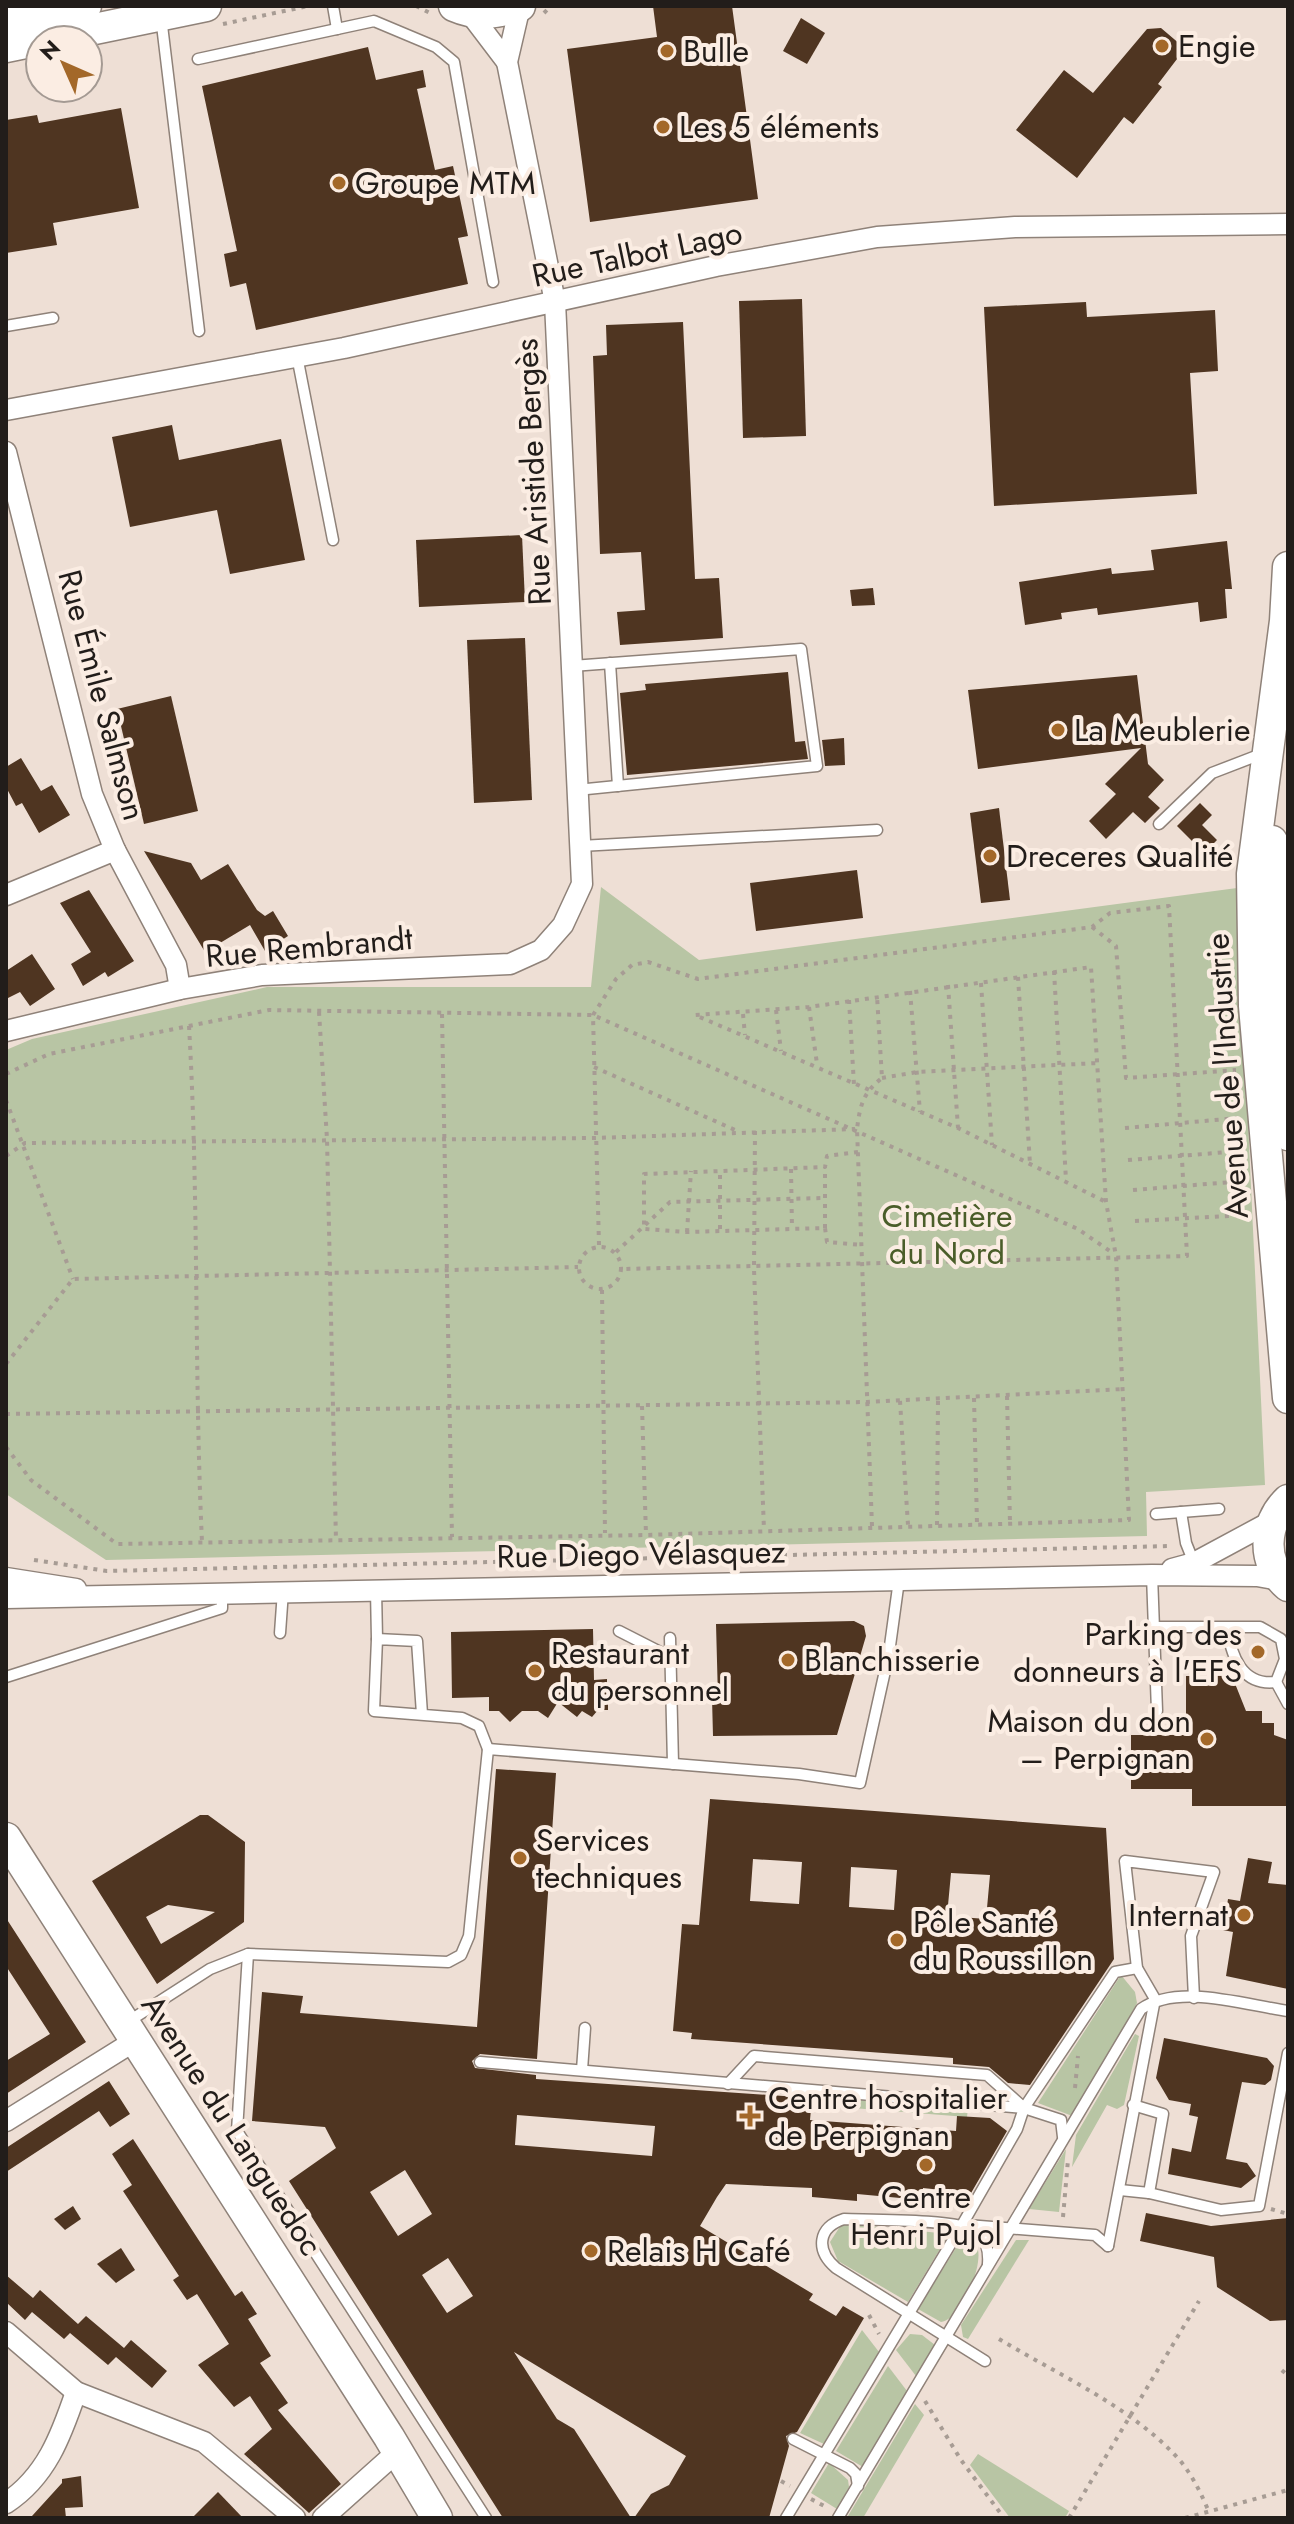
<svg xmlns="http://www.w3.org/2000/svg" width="1294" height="2524" viewBox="0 0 1294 2524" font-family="Jost,sans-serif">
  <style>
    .green { fill: #b8c5a4 }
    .building { fill: #4f3521; fill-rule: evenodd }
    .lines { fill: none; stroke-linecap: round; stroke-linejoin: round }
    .lane-casing { stroke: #8f8279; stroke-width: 13 }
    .street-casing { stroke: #8f8279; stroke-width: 23 }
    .secondary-casing { stroke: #8f8279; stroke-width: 33 }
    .path { stroke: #a79c94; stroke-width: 4; stroke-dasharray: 4 6; stroke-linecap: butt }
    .lane { stroke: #fff; stroke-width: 10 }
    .street { stroke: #fff; stroke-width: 20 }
    .secondary { stroke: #fff; stroke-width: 30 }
    .poi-dot { fill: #a36829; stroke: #fbede3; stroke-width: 3 }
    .labels { text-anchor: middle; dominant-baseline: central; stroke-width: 8; stroke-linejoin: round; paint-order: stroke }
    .poi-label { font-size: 32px; fill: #221d1a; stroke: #fbede3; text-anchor: start }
    .street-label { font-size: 32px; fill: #221d1a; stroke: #fbede3 }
    .park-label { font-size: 32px; fill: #4a5d29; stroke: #fbede3 }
  </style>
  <rect width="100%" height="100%" fill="#eedfd5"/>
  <g class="green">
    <polygon points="601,887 699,960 1237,888 1265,1485 1146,1492 1147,1536 106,1560 6,1494 6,1050 32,1039 267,987 591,987"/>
    <polygon points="1121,1975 1135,1992 1137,2003 1075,2117 1038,2103"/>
    <polygon points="1135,2034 1139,2036 1124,2105 1117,2109 1107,2105 1072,2167 1076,2135"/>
    <polygon points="827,2097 968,2108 967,2117 827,2106"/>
    <polygon points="1066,2149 1059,2212 1029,2209"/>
    <polygon points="850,2224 949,2234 908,2302 838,2261 830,2242 841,2225"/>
    <path d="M964,2235L978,2250C982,2269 961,2319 941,2322L918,2309Z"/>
    <polygon points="1016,2240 1029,2240 968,2339 963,2337 961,2325"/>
    <polygon points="862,2330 879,2352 824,2444 800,2433"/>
    <polygon points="910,2334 922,2335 935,2345 916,2376 896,2350"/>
    <polygon points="888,2366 907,2391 863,2467 836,2451"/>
    <polygon points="915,2404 924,2415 863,2518 848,2516"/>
    <polygon points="978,2454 1069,2511 1065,2518 1010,2518 970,2465"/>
    <polygon points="829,2463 848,2480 849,2487 837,2509 811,2493"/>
  </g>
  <g class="building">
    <polygon points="653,6 732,6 758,199 590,222 567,49 657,37"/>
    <polygon points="801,18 825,33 807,64 783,51"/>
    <polygon points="1161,28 1181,45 1177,59 1158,84 1162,87 1133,124 1124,117 1077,178 1016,130 1064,70 1093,93 1147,29"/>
    <polygon points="368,47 376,80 423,70 426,87 417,89 435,170 453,166 468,236 458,238 468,284 256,330 246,283 230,287 224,254 237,251 202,86"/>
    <polygon points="121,108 139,208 53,223 57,245 6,253 6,120 37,115 39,123"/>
    <polygon points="802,299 806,436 743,438 739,301"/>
    <polygon points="1086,302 1087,317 1215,310 1218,371 1190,373 1197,494 994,506 984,307"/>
    <polygon points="683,322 695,579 719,578 723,638 620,645 617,612 645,610 641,552 600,554 593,356 607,355 606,325"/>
    <polygon points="172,425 179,460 281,439 305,560 230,574 217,510 130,527 112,437"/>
    <polygon points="522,535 525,602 419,607 416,540"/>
    <polygon points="1227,541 1232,589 1225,589 1227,618 1200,622 1198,602 1098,615 1097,608 1061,613 1062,619 1025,625 1019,582 1111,568 1112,574 1154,570 1151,550"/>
    <polygon points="873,588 875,605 852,606 850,590"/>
    <polygon points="525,638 532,800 474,803 467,640"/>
    <polygon points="788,672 795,742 805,741 808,759 627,775 620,693 646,690 645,684"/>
    <polygon points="1137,675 1148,764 1164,780 1148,797 1160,808 1145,823 1133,812 1106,839 1089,821 1116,794 1105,784 1141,748 978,769 968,690"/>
    <polygon points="171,696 198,811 144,824 117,709"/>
    <polygon points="844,738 845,765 825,766 822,740"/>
    <polygon points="21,758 41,791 52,785 70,815 39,833 22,803 16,806 6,787 6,767"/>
    <polygon points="1200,803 1212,815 1202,825 1217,840 1204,853 1177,826"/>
    <polygon points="999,808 1010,900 981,903 970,813"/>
    <polygon points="144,851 191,863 201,880 228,864 257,910 265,916 273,911 288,936 265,951 250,925 205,952"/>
    <polygon points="857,870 863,918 756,931 750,883"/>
    <polygon points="89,890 134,961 108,977 105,972 83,986 71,964 91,952 60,903"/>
    <polygon points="32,954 55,989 30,1006 20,992 6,999 6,971"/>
    <polygon points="854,1621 864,1626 866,1636 837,1735 713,1736 712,1698 718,1698 716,1624"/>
    <polygon points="593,1629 594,1680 607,1679 607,1692 616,1699 608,1704 608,1710 598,1710 592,1717 582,1711 577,1717 558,1702 548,1718 538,1711 522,1711 510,1722 499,1711 489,1711 489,1697 452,1698 451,1632"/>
    <polygon points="1186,1676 1232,1676 1246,1711 1262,1711 1262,1723 1274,1723 1274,1735 1288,1740 1288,1806 1192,1806 1192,1789 1131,1789 1131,1735 1186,1735"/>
    <path d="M496,1769L556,1773L537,2059L480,2054L472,2061L475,2068L536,2075V2079L812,2098L810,2120L956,2131L957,2116L990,2118L1007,2131L967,2200L951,2191L923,2188L922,2200L857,2194V2201L812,2197V2188L726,2184L717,2197L700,2226L813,2294L809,2300L836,2316L843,2306L864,2318L797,2432L786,2436L789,2446L769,2518H634L651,2494L669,2485L686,2456L514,2352L557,2419L574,2429L631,2518H503L289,2181L336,2148L325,2127L252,2121L262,1992L303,1996L300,2013L477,2027ZM517,2115L655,2126L652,2156L515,2145ZM405,2170L432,2214L398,2236L370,2192ZM448,2258L473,2296L447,2313L422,2275Z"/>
    <path d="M710,1799L1106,1828L1114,1959L1030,2085L1008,2083L989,2067L953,2064V2058L691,2039L692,2033L673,2031L682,1924L699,1925ZM753,1859L802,1862L799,1904L750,1901ZM851,1867L897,1870L894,1910L849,1907ZM951,1873L990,1875L986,1919L947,1916Z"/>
    <path d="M200,1815H208L245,1842L244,1922L157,1984L92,1881ZM168,1905L215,1912L161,1944L146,1917Z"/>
    <polygon points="1248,1858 1272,1862 1268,1883 1288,1885 1288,1989 1226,1976 1233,1932 1223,1930 1228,1899 1240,1901"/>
    <polygon points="6,1918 86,2042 6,2094 6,2061 50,2034 6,1966"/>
    <polygon points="1164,2038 1267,2058 1274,2066 1271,2080 1265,2085 1242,2082 1226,2159 1247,2163 1256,2176 1241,2188 1168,2174 1172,2148 1191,2152 1198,2117 1189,2115 1191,2104 1169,2100 1156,2078"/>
    <polygon points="109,2081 130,2114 110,2127 99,2111 6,2172 6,2148"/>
    <polygon points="133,2139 235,2296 242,2291 257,2314 248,2319 271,2356 260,2363 288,2403 278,2410 341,2484 309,2513 244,2454 272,2429 250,2396 234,2407 198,2365 229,2344 197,2294 187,2300 173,2280 179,2276 123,2191 132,2185 112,2154"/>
    <polygon points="73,2206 81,2219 65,2230 54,2219"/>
    <polygon points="1146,2213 1211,2226 1288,2218 1288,2320 1270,2321 1217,2287 1214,2257 1140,2241"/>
    <polygon points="121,2248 135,2270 116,2283 97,2264"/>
    <polygon points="6,2275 33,2298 40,2290 78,2324 86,2316 124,2348 131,2340 167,2371 152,2388 116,2357 108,2365 70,2333 64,2339 32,2312 25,2320 6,2302"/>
    <polygon points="81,2476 83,2507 65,2508 66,2518 32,2516 62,2483 62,2479"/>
    <polygon points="218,2492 243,2518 192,2518"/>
  </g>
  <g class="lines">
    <g class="lane-casing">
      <g id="lane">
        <polyline points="333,6 337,29"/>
        <polyline points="161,17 199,331"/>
        <polyline points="198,59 374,21 436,47 454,62 493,282"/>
        <polyline points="6,326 53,318"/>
        <polyline points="297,356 333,540"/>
        <polyline points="610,663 618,786"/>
        <polyline points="572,666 801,649 817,766 577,790"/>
        <polyline points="1159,824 1212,773 1264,753"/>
        <polyline points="580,846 877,830"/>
        <polyline points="1181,1512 1186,1543 1194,1563"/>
        <polyline points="1156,1514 1219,1509"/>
        <polyline points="1152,1575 1157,1711"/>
        <polyline points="376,1590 377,1639"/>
        <path d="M1156,1627H1260L1281,1639L1285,1659L1276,1682C1242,1686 1231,1656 1227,1627"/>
        <polyline points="619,1631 670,1657"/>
        <polyline points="280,1633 283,1591"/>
        <polyline points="670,1638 673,1764"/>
        <polyline points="6,1677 222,1608 222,1594"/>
        <polyline points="1276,1682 1288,1704"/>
        <polyline points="422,1714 417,1641 377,1639 374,1711 462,1718 479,1726 488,1749"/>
        <polyline points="248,1954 237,2131 486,2518"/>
        <polyline points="126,2023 210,1969 248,1954 448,1962 461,1955 469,1936 488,1749 799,1774 860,1783 889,1653 899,1580"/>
        <polyline points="480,2062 1024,2108 1061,2120 1063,2137"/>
        <polyline points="582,2070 585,2028"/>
        <polyline points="728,2084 754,2056 987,2075 1023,2107"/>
        <polyline points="1133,2105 1163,2114 1149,2193"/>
        <polyline points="1120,2190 1149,2193 1221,2210 1259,2206 1288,2053"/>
        <polyline points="967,2225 1095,2235 1108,2246"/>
        <polyline points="1108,2246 1155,1999 1137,1968 1125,1861 1214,1872 1191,1936 1194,1998"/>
        <path d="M985,2361L836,2268C815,2250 818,2227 844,2219C869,2220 959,2219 975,2231C987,2239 989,2251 988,2264"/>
        <polyline points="793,2439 850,2468 856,2474 858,2486"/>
        <polyline points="786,2518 962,2225 1017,2129 1024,2108 1115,1972 1137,1968"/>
        <path d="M838,2518L1141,2009C1179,1983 1245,2005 1288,2011"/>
      </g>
    </g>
    <g class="street-casing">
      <g id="street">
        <polyline points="469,12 507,62"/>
        <polyline points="6,410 344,348 716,266 877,237 1015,227 1288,224"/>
        <polyline points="6,452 92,794 115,850 176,965 180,989"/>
        <polyline points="6,895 115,850"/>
        <polyline points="6,1031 180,989 262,975 510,964 541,950 563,925 582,884 555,302 507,62 520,6"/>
        <polyline points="1172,1569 1194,1563 1272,1521"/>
        <polyline points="6,1578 76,1589"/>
        <polyline points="6,1598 1152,1575 1257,1576 1281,1580"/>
        <polyline points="6,2121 136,2040"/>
        <polyline points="6,2332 76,2392 204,2442 295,2518"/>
        <path d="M6,2503C46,2477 61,2436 76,2392"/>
        <polyline points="323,2518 398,2451"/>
      </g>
    </g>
    <g class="secondary-casing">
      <g id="secondary">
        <path d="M454,6C477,16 496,14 520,6"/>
        <polyline points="6,23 86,6"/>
        <polyline points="41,40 206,6"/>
        <polyline points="6,47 40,40"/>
        <polyline points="1288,567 1285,621 1252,874 1254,1006 1288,1398"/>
        <polyline points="1272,841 1277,994 1288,1135"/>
        <path d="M1288,1500C1263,1524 1261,1563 1288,1586"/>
        <polyline points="6,1838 389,2437 437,2518"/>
      </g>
    </g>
    <g class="path">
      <polyline points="416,6 432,14"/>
      <polyline points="544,13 551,6"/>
      <polyline points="223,24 308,6"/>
      <polyline points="1092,927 1116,946 1126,1078 1236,1070"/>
      <polyline points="1054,971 1066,1180"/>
      <polyline points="1018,977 1030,1164"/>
      <polyline points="981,983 992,1145"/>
      <polyline points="948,985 958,1128"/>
      <polyline points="910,991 920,1112"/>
      <polyline points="849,1000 854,1085"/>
      <polyline points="809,1007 817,1064"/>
      <polyline points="776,1010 781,1051"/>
      <polyline points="319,1012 327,1139 336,1541"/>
      <polyline points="442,1014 452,1537"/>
      <polyline points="743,1014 745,1035"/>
      <path d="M189,1026C199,1198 194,1370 202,1542"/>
      <polyline points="594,1067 735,1130"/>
      <polyline points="6,1074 49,1054 269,1010 593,1015 1078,1229 1114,1254"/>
      <polyline points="882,1078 917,1072 1098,1063"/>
      <polyline points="6,1100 73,1279"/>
      <polyline points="1125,1128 1238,1118"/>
      <polyline points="755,1131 754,1269 764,1530"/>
      <polyline points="858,1152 827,1156 825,1167 644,1174 644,1229 687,1232 825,1228 827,1242 862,1245"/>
      <polyline points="6,1156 25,1143 595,1138 855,1129"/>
      <polyline points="1128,1160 1241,1151"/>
      <polyline points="791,1169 792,1229"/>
      <polyline points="1133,1190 1244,1181"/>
      <polyline points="1135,1221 1247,1215"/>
      <polyline points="825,1228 825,1167"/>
      <polyline points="720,1229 720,1172"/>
      <polyline points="687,1232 691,1171"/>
      <polyline points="599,1245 593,1015 616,979 632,965 648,962 698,979 1092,927 1110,913 1169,906 1187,1256 622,1269"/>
      <circle cx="600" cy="1268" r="21"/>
      <polyline points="616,1252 670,1202 822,1198"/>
      <polyline points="602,1290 605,1533"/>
      <polyline points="6,1364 73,1279 578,1267"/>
      <polyline points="1007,1396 1010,1523"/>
      <polyline points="974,1398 977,1524"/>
      <polyline points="900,1401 908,1525"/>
      <polyline points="642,1406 646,1535"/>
      <polyline points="6,1414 867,1402 1123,1389"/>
      <polyline points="6,1447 31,1480 117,1544 646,1535 1129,1520 1116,1256 1106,1202 1091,967 809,1007 695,1015 958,1128 1106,1202"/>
      <polyline points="937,1525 938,1400"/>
      <path d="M872,1526L857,1129C860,1105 863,1093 882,1078L877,996"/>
      <polyline points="34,1560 107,1571 1172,1546"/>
      <polyline points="1075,2088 1078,2056"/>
      <polyline points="1271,2209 1288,2214"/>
      <polyline points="1063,2217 1068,2160"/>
      <polyline points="869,2315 879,2334"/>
      <path d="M999,2339C1057,2374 1127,2405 1174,2454C1190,2470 1200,2491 1209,2512"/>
      <polyline points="1282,2373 1288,2366"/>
      <polyline points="925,2401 961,2460 1004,2518"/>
      <polyline points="781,2481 790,2486"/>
      <polyline points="811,2499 828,2508"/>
      <polyline points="1069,2518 1199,2301"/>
      <polyline points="1185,2518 1288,2490"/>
    </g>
    <use href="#lane" class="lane"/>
    <use href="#street" class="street"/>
    <use href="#secondary" class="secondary"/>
  </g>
  <g class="poi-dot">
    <circle cx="1162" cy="46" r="8"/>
    <circle cx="667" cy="51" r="8"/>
    <circle cx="663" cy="127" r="8"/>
    <circle cx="339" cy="183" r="8"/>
    <circle cx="1058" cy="730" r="8"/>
    <circle cx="990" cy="856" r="8"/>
    <circle cx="1258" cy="1652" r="8"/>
    <circle cx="788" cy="1660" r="8"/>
    <circle cx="535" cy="1671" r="8"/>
    <circle cx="1207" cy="1739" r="8"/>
    <circle cx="520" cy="1858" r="8"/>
    <circle cx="1244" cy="1915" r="8"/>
    <circle cx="897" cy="1940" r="8"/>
    <path d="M746 2104h8v8h8v8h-8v8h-8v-8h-8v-8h8z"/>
    <circle cx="926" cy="2165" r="8"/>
    <circle cx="591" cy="2251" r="8"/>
  </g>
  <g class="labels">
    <g class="poi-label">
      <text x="1178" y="46">Engie</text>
      <text x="683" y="51">Bulle</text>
      <text x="679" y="127">Les 5 éléments</text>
      <text x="355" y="183">Groupe MTM</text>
      <text x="1074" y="730">La Meublerie</text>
      <text x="1006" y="856">Dreceres Qualité</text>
      <text x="1242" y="1634" text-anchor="end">Parking des<tspan x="1242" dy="37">donneurs à l'EFS</tspan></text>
      <text x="551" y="1653">Restaurant<tspan x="551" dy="37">du personnel</tspan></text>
      <text x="804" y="1660">Blanchisserie</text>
      <text x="1191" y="1721" text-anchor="end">Maison du don<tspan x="1191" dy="37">– Perpignan</tspan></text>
      <text x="536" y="1840">Services<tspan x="536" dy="37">techniques</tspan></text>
      <text x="1228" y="1915" text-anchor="end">Internat</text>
      <text x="913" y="1922">Pôle Santé<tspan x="913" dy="37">du Roussillon</tspan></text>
      <text x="768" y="2098">Centre hospitalier<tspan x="768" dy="37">de Perpignan</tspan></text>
      <text x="926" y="2197" text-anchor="middle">Centre<tspan x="926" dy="37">Henri Pujol</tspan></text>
      <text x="607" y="2251">Relais H Café</text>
    </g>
    <g class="street-label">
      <text transform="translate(637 254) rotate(-12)">Rue Talbot Lago</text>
      <text transform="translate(533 472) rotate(-93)">Rue Aristide Bergès</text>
      <text transform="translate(102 695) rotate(75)">Rue Émile Salmson</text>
      <text transform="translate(309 947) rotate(-5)">Rue Rembrandt</text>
      <text transform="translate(1227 1076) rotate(-94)">Avenue de l'Industrie</text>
      <text transform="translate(641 1554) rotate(-1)">Rue Diego Vélasquez</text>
      <text transform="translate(232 2125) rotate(57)">Avenue du Languedoc</text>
    </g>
    <g class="park-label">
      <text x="947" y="1216">Cimetière<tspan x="947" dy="37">du Nord</tspan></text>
    </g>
  </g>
  <rect width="1294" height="2524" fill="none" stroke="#221d1a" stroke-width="16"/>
  <g transform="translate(64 64) rotate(315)"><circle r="38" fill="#fbede3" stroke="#a49a93" stroke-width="2"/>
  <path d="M0-6L14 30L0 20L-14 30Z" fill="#a36829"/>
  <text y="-12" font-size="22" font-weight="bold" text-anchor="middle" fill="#221d1a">N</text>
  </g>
</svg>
